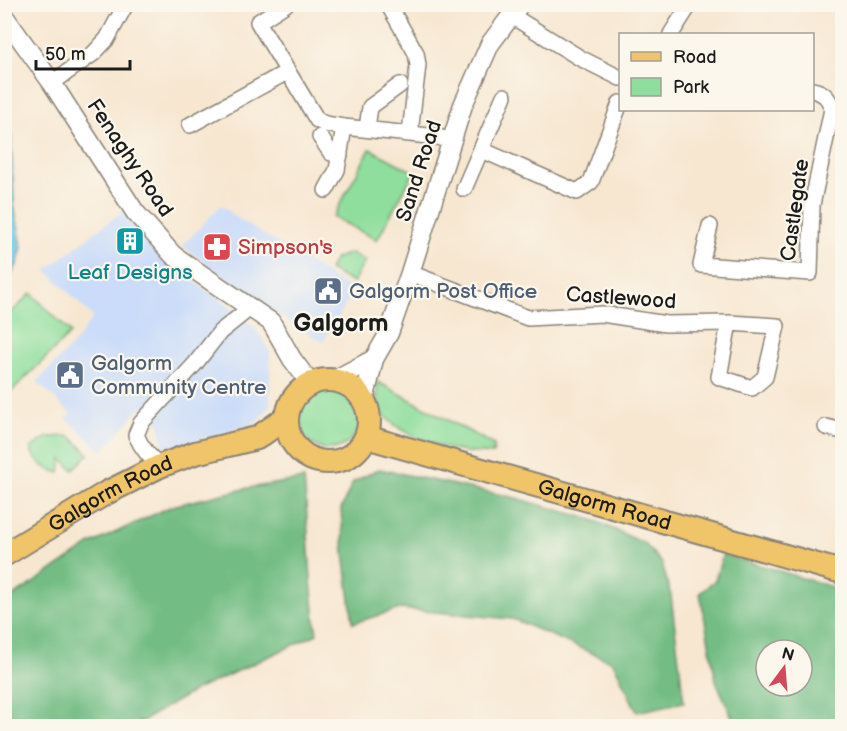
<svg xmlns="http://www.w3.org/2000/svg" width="847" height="731" viewBox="0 0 847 731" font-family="'Balsamiq Sans',sans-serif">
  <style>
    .built { fill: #cadcf9 }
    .green { fill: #8fde9d; stroke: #567d5c; stroke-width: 1.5 }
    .forest { fill: #73bd84; stroke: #486c50; stroke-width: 1.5; fill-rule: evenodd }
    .water { fill: #5fc6dd; stroke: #3e717c; stroke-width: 1.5 }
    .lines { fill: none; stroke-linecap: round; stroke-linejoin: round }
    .minor-casing { stroke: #8a8276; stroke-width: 18 }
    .tertiary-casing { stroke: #8a8276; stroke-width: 21 }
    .primary-casing { stroke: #8a8276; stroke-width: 26 }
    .minor { stroke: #fff; stroke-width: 15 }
    .tertiary { stroke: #fff; stroke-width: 18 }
    .primary { stroke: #f0c469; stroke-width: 22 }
    .labels { text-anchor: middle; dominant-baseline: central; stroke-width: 4.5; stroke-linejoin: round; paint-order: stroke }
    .street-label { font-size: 21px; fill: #1c1c1c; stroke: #fbf7ec }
    .health-label { font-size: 21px; fill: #be3a42; stroke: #fbf7ec; text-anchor: start }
    .culture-label { font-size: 21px; fill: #0d838f; stroke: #fbf7ec }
    .service-label { font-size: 21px; fill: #4e5e75; stroke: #fbf7ec; text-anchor: start }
    .quarter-label { font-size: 24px; font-weight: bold; fill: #1c1c1c; stroke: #fbf7ec }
  </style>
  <rect width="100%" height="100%" fill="#fbf7ec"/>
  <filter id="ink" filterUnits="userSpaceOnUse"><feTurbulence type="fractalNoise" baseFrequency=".0167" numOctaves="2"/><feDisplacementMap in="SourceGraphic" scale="12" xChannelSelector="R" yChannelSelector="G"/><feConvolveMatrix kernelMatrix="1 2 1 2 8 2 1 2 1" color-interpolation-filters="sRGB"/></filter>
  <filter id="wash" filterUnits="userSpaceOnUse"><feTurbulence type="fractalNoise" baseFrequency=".008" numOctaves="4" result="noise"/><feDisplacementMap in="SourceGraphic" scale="24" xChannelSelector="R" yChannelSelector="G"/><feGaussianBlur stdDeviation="1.35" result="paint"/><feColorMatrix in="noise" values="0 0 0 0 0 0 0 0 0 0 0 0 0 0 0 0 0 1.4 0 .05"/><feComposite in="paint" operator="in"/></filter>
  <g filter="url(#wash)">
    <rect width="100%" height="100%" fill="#f7e7d1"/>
    <g class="built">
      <polygon points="221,205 242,221 354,291 323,342 277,314 182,246"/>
      <polygon points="125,209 164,261 226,303 257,330 270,352 270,406 256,423 164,450 159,422 141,407 102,452 67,419 71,414 37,382 77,340 93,317 46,270"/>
    </g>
    <g class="green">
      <polygon points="370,149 414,172 377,240 333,217"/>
      <polygon points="351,253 365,261 353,283 329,270 335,258"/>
      <polygon points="31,293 71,333 5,398 5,319"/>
      <path d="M378,382L494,445L493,454C483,453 474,453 465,452C442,449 385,429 378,405C376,397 377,389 378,382Z"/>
      <circle cx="329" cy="418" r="31"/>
      <path d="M70,436L89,454L73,470L62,459L60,473C48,470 33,462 31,448L47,437Z"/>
    </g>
    <g class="forest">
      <polygon points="379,469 516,498 593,520 644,543 662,563 671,596 684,702 637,712 613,662 513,619 400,609 353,623 344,553 341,509 353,482"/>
      <path d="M304,479C309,531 309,583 317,634L194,691L134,726H5V602L91,544L172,506L248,488Z"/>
      <path d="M723,554L842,590V726H736L716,681L700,593L715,580ZM766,650H802V686H766Z"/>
    </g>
    <polygon class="water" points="5,108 11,136 14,204 22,247 18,263 5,285"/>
  </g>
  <g filter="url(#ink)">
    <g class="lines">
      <g class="minor-casing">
        <g id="minor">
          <polyline points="286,4 258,22 317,120 325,124 344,127 438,137 452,141"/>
          <polyline points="388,4 416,53 418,65 410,133"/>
          <polyline points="512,16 580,58 620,78"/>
          <polyline points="671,34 690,4"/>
          <polyline points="52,83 94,53 107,39 126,4"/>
          <polyline points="190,125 287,72"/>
          <polyline points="367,128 370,107 400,85"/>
          <polyline points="320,137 331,153 340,155"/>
          <polyline points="482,150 577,192 591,182 620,103"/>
          <polyline points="464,189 504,96"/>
          <polyline points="326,190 337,170 344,127"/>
          <path d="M710,226L701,265L810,273L812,205L832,109C829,98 824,92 812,90"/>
          <polyline points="410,273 528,318 602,314 666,324 729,323 777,326 765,377 752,388 719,377 729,323"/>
          <polyline points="826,427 842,431"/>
          <path d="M160,466C149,456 142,449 136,435L141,423L195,364L220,332L250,308"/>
        </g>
      </g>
      <g class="tertiary-casing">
        <g id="tertiary">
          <polyline points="4,16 52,83 135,212 173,255 271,322 292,359 310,383"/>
          <polyline points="334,380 374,359"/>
          <polyline points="364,401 374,359 389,333 410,273 463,105 490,44 520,4"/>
        </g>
      </g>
      <g class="primary-casing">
        <g id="primary">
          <circle cx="328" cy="421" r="41"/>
          <path id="s1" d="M366,437L842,572"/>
          <path id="s2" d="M4,555L106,493L160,466L195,453L257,438L287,417"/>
        </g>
      </g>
      <use href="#minor" class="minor"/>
      <use href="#tertiary" class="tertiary"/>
      <use href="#primary" class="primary"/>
    </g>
  </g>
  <defs>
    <g id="building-square" transform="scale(1.5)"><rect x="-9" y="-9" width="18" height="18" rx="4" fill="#0f9aa8" stroke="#fbf7ec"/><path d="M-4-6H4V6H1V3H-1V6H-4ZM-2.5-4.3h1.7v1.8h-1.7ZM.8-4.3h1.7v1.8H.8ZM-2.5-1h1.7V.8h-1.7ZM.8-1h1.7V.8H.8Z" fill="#fff"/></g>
    <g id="pharmacy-square" transform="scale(1.5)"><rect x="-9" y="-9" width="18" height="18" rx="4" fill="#e0444e" stroke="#fbf7ec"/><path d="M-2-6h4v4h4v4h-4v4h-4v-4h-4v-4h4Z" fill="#fff"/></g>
    <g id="civic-square" transform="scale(1.5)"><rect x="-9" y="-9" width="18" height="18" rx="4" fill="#5c6f8a" stroke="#fbf7ec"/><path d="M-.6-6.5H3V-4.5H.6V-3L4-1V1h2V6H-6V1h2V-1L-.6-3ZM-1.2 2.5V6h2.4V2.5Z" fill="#fff"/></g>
  </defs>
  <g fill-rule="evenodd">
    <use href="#building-square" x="130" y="241"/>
    <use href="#pharmacy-square" x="217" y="247"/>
    <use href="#civic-square" x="328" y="291"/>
    <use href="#civic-square" x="70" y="375"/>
  </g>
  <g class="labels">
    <g class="street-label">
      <text transform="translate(130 158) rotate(56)">Fenaghy Road</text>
      <text transform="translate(419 171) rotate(-72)">Sand Road</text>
      <text transform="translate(795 210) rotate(-82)">Castlegate</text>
      <text transform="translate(621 298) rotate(4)">Castlewood</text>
      <text stroke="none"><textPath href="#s2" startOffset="123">Galgorm Road</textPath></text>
      <text stroke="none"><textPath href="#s1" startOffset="248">Galgorm Road</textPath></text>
    </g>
    <g class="health-label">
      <text x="238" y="247">Simpson's</text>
    </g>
    <g class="culture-label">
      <text x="130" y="272">Leaf Designs</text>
    </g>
    <g class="service-label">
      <text x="349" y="291">Galgorm Post Office</text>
      <text x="91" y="363">Galgorm<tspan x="91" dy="24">Community Centre</tspan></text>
    </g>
    <g class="quarter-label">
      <text x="341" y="323">Galgorm</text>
    </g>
  </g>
  <rect width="847" height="731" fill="none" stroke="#fbf7ec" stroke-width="24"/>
  <rect x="619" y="33" width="195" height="78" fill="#fbf7ec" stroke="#a29f99" stroke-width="1.5"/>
  <rect x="631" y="52" width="30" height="9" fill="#f0c469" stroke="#a29f99" stroke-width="1.5"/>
  <text x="673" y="63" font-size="18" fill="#1c1c1c">Road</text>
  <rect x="631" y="78" width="30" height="18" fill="#8fde9d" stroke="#a29f99" stroke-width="1.5"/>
  <text x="673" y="93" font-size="18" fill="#1c1c1c">Park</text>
  <g transform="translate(784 668) rotate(16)"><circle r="28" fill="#fbf7ec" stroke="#a29f99" stroke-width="1.5"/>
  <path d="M0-4.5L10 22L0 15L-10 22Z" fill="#d1495b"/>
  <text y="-9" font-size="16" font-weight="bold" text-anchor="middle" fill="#1c1c1c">N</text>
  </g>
  <path d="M36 60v9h94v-9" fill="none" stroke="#1c1c1c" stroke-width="3"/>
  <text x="45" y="60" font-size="18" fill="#1c1c1c" stroke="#fbf7ec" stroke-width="4.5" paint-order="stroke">50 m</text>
</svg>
